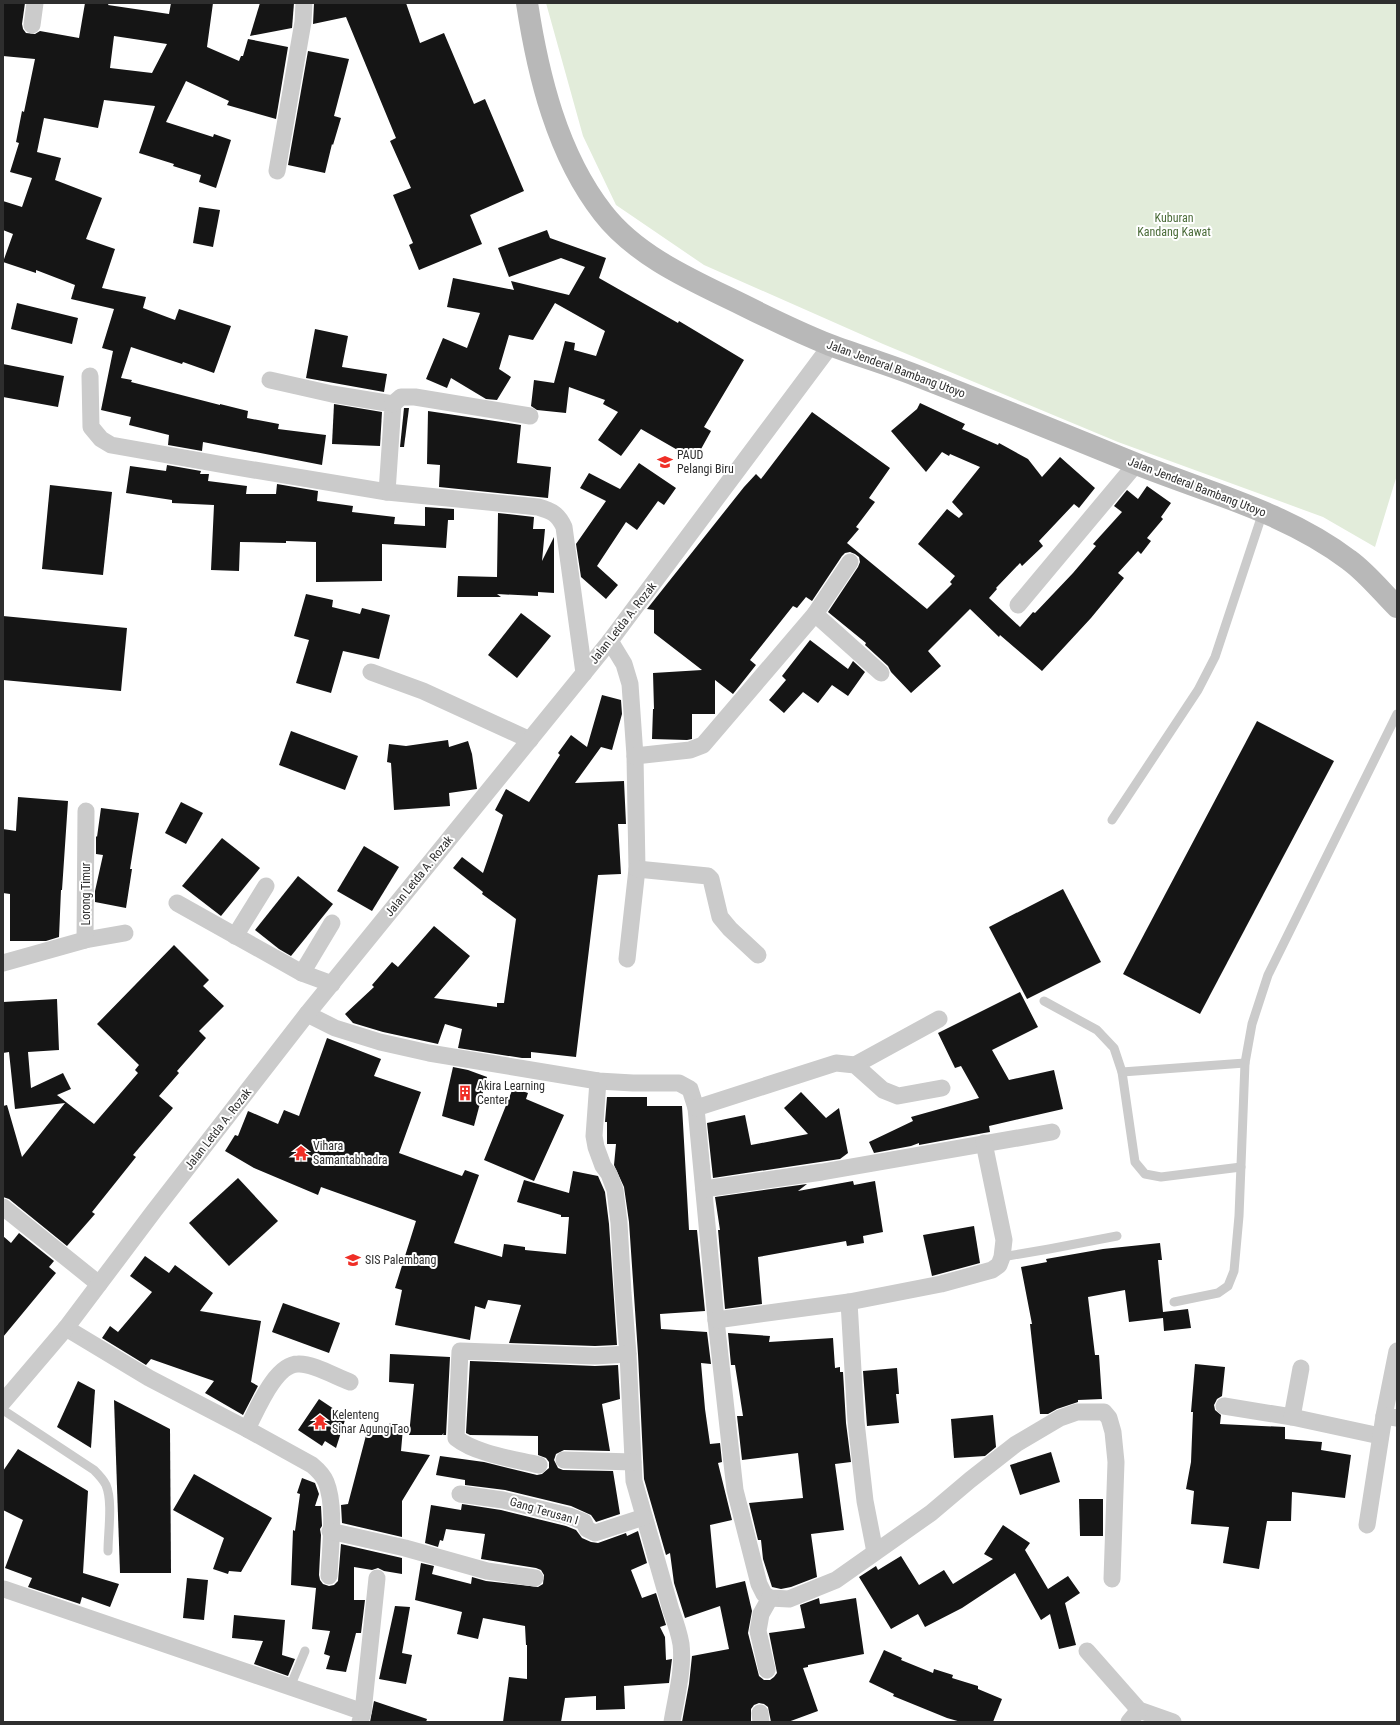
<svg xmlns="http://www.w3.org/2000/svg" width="1400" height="1725" viewBox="0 0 1400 1725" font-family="'Roboto Condensed',sans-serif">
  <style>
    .green { fill: #e2ecda }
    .building { fill: #151515; fill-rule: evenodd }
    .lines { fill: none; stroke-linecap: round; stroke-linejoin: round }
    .lane { stroke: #cbcbcb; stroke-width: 9 }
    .street { stroke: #cbcbcb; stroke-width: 17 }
    .secondary { stroke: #b8b8b8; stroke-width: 22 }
    .labels { text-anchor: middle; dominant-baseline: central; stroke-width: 4; stroke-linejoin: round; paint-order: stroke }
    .park-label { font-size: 12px; fill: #4b6c39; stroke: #fff }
    .street-label { font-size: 12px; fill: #2e2e2e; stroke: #fff }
    .poi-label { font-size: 12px; fill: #2e2e2e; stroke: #fff; text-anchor: start }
  </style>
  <rect width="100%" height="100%" fill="#fff"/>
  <polygon class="green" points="546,3 1397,3 1397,475 1375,547 1323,517 1118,442 883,344 704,265 616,205 583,136"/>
  <g class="building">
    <path d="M3,3H25L22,24L23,29L26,33L35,34L40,31L79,38L85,3H109L108,5L169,14L171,3H213L207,47L239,61L241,56H243L248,39L288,47L276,119L227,105L229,101L186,81L166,122L213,137L214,134L231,140L216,188L199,182L201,175L173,166L174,164L139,153L155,106L104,100L98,128L44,118L37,152L61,158L55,180L102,198L86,239L115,249L102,288L146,297L143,308L175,320L179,309L231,326L214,373L183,362L182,364L131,347L121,378L132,380L131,382L220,405V404L248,411L247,418L279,424L278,429L326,435L322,465L203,442L202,451L168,445L169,435L129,425L131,417L101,410L113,351L102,348L114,309L71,299L75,285L36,270V273L3,262L13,234L3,230V201L22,207L32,178L10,172L19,143L16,142L22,111L24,112L35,59L3,56ZM114,36L167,44L152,73L110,68Z"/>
    <polygon points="260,3 294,3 292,28 250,36"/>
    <polygon points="314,3 406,3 420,43 444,33 474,104 485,99 524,191 470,215 482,244 419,270 409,245 413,243 393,195 411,188 390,141 396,138 346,17 313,24"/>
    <polygon points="308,51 349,59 334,116 341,118 333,145 332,144 325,173 288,165"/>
    <polygon points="199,207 220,210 213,247 193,243"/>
    <polygon points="547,230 550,238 606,258 599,278 678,323 679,321 744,360 704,427 711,431 695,460 641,429 621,456 598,440 618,412 603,404 605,400 569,387 566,413 537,410 531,406 534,380 554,383 565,341 575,343 574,350 596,356 605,331 555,303 533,340 509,335 499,369 511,377 497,400 486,399 451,378 447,388 426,379 443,338 467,348 480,313 447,307 453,278 514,290 511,281 569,295 585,267 561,258 509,277 498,248"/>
    <polygon points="17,303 78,318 72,344 11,329"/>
    <polygon points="315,329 348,336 342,367 387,374 384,392 306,378"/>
    <polygon points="3,364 64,376 58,407 3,397"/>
    <polygon points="920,403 965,424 962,429 998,445 999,443 1028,459 1042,477 1060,457 1095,488 1079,508 1074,504 1039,541 1043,546 1022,566 1020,563 996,588 997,589 989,598 1020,627 1033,612 1035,613 1073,573 1096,546 1093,544 1122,512 1114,506 1127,490 1138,499 1147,486 1171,503 1161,517 1163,519 1147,538 1151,541 1141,554 1138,551 1118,573 1124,578 1091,618 1042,671 1000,635 999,637 970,609 928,651 941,666 911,693 891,672 888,666 865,645 866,643 828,612 858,567 860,562 859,557 855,554 850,552 845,553 842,556 812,601 806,597 797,608 793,606 750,660 756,665 733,694 715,680 715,714 692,714 692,739 687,740 652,739 653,709 654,709 653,673 702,670 654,633 654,610 647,609 744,487 756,474 761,479 812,412 890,468 869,498 875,502 856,527 859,529 847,543 927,609 952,584 950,582 955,576 918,544 947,509 959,518 963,514 952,502 980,467 950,454 949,456 942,452 926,472 891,431 917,409"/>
    <polygon points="334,404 382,412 380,446 332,444"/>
    <polygon points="404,408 409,408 404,447 400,447"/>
    <polygon points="428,411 521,425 517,463 551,467 548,498 439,487 440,465 427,464"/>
    <polygon points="639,463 676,488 664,505 658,501 637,530 626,522 597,566 618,585 606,599 581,577 576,544 606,501 580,488 589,473 620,489"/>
    <polygon points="167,465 201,471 200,474 209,474 208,481 247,486 246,494 276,494 277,484 318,491 317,501 353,506 352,512 395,517 394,524 425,526 425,507 454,509 454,520 448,520 446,548 382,544 382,581 316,582 316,542 286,541 286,543 240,542 239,571 211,570 214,505 172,503 172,500 126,493 130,466 166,471"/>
    <polygon points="50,485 112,492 103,575 42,569"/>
    <polygon points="498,513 534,517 533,529 545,529 542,561 554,537 554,593 538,592 538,596 497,594 501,597 457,597 458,576 497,577"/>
    <polygon points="306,594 333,600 332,607 360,614 362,608 390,615 379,659 343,651 331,693 296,683 309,640 294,636"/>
    <polygon points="521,613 551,636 517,678 488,655"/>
    <polygon points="3,616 127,628 121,691 3,680"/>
    <polygon points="810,640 848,669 853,661 865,672 848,696 832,685 818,703 803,692 784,713 769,700 786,680 782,676"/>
    <polygon points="602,695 621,700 622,714 612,750 601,747 575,783 624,781 626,824 618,824 621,874 598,875 576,1057 531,1052 531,1058 522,1058 458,1048 462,1029 445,1024 438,1044 383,1032 353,1023 345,1014 374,987 372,985 392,962 398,967 434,926 470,956 434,998 497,1007 497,1003 504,1003 516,919 482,894 483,892 453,868 462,857 483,873 503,815 495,810 506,789 529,802 560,755 558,753 571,735 587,747"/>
    <polygon points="1257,721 1334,761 1200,1014 1123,974"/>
    <polygon points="291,731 358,756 345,790 279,765"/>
    <polygon points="448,740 449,747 468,741 472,754 477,789 449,793 450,806 394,810 391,763 387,762 389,744 406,746"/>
    <polygon points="18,797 68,801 62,890 61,890 59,937 46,941 10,941 10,894 3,893 3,829 16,831"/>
    <polygon points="181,802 203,813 186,844 165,833"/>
    <polygon points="101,808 139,813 130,869 132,869 126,908 95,902 95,891 103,855 96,854 96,836 97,837"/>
    <polygon points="222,838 260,868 221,916 182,886"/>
    <polygon points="364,846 399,867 372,911 337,891"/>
    <polygon points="298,876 333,904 291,956 279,949 255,930"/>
    <polygon points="1063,889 1101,962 1027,999 989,927"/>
    <polygon points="174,945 209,980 203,986 224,1006 199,1031 206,1038 177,1071 179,1073 159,1096 173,1108 133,1155 136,1157 92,1212 95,1214 67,1246 9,1199 3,1197 3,1106 7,1105 22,1157 65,1103 15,1109 9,1052 3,1053 3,1002 57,999 59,1050 28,1052 31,1088 63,1073 71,1089 57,1095 94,1124 138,1073 135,1070 139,1065 97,1024"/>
    <polygon points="1020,992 1038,1027 992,1050 1009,1080 1054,1070 1063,1109 989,1126 990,1132 984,1133 919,1145 919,1143 911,1146 874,1153 869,1142 913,1121 911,1117 979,1098 961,1066 955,1068 938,1033"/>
    <polygon points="327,1038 381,1059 374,1076 421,1092 399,1153 462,1176 465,1170 479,1175 454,1243 502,1257 504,1244 525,1247 525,1250 566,1254 569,1217 561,1217 561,1215 517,1202 524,1180 569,1193 573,1171 598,1176 605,1192 609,1224 617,1345 595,1346 509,1343 521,1305 488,1300 485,1309 475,1306 470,1340 395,1325 402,1290 395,1288 416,1221 321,1187 318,1195 254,1168 225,1151 235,1135 238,1136 248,1111 278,1124 284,1110 299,1116"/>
    <polygon points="453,1067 468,1070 487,1077 474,1126 442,1116"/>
    <polygon points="513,1088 528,1093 526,1099 564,1115 534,1181 484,1160"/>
    <polygon points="801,1092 826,1118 839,1108 848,1153 840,1159 713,1178 707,1123 745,1115 751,1145 808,1134 784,1108"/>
    <polygon points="607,1097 647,1097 647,1106 682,1106 689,1230 697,1230 705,1311 660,1314 661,1329 707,1332 711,1364 701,1363 705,1409 710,1444 720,1443 722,1462 718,1463 732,1520 710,1525 716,1588 745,1581 752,1611 748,1633 759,1676 764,1680 770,1680 774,1677 777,1673 769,1633 805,1628 800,1605 819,1598 820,1604 856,1598 864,1654 808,1665 808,1667 803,1668 818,1711 788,1722 771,1722 768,1707 764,1704 759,1703 754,1705 751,1709 751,1722 682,1722 689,1684 692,1656 729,1649 720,1606 685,1618 674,1583 670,1553 666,1555 644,1479 638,1354 629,1222 624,1187 614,1165 616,1144 607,1144 607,1122 605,1122"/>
    <polygon points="238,1178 278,1221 229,1266 189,1223"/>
    <polygon points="853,1181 854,1185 875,1181 883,1232 863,1236 864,1243 847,1246 846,1241 758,1257 762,1304 725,1309 718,1230 720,1230 715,1197 807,1184 798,1191"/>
    <polygon points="974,1226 980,1263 932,1276 923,1235"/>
    <polygon points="19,1233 54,1261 49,1267 56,1273 3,1337 3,1236 11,1243"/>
    <polygon points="1160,1243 1162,1260 1158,1260 1163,1312 1188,1309 1191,1328 1164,1331 1163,1318 1129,1322 1125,1290 1088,1297 1095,1355 1099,1355 1102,1399 1078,1400 1078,1402 1057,1409 1048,1414 1040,1414 1030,1324 1032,1324 1021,1267 1047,1262 1046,1259 1103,1249"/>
    <polygon points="145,1256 169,1273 175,1265 213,1293 200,1311 261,1321 251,1382 258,1386 243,1415 205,1393 214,1381 151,1359 146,1365 102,1338 110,1326 118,1332 152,1292 130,1276"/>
    <polygon points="283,1303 340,1323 329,1353 272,1332"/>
    <polygon points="728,1333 770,1336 769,1342 833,1338 835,1368 840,1367 840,1372 843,1372 846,1423 851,1462 835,1464 844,1530 811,1534 817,1577 791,1587 781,1589 772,1587 763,1559 761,1540 758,1540 749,1503 803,1498 798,1453 742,1460 737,1416 743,1416 735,1365 731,1365"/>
    <polygon points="390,1354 450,1357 446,1435 443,1435 444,1433 442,1435 409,1435 414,1384 389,1382"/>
    <polygon points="470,1361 595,1366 618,1365 620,1399 602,1404 610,1451 564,1450 556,1454 554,1460 558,1468 563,1470 613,1471 620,1514 596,1522 591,1515 571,1506 505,1490 465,1485 465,1480 436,1475 440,1456 484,1462 537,1475 542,1474 549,1468 549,1462 546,1458 538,1455 538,1436 470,1435 466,1433"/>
    <polygon points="1195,1364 1225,1367 1222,1396 1217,1399 1214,1405 1215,1410 1221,1415 1220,1424 1285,1427 1285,1439 1322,1442 1321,1450 1351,1455 1345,1498 1292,1492 1291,1521 1267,1521 1259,1569 1223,1563 1229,1527 1191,1524 1194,1491 1186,1489 1191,1462 1193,1412 1191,1412"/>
    <polygon points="897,1368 899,1394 896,1394 899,1423 867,1426 863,1371"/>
    <polygon points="78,1381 95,1390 91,1448 57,1427"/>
    <polygon points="319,1399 346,1417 336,1448 325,1441 322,1446 298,1430"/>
    <polygon points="114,1400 170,1429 171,1573 120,1573"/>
    <polygon points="993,1415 996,1447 985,1456 954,1458 951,1419"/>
    <polygon points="390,1423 403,1428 401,1451 430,1455 402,1501 402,1537 342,1523 341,1505 348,1504 369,1424 387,1431"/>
    <polygon points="18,1449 88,1491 83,1573 119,1584 110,1607 82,1597 80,1604 28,1587 32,1578 5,1568 23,1520 3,1510 3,1471"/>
    <polygon points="1051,1452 1060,1482 1020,1495 1010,1465"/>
    <polygon points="194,1474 272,1518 241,1572 229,1571 228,1574 213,1569 224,1538 173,1510"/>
    <polygon points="302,1478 315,1483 319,1494 315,1506 321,1506 322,1526 320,1529 321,1535 319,1575 320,1580 323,1584 329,1586 334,1585 338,1581 341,1544 402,1558 402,1574 384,1571 378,1568 372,1570 354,1567 354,1600 365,1600 361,1633 356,1633 346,1672 326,1669 330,1656 324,1654 330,1631 312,1629 316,1588 291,1585 293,1530 295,1531 300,1494 297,1493"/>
    <polygon points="1079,1499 1103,1499 1103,1536 1080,1536"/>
    <polygon points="462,1504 501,1510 566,1526 576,1530 582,1538 591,1542 598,1543 626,1533 627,1536 638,1531 647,1563 631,1570 642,1598 656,1593 666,1625 660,1627 665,1637 666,1660 672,1659 669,1683 624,1686 625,1709 596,1710 596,1696 565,1698 561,1722 503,1722 509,1677 527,1679 527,1645 526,1645 525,1626 483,1618 478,1639 457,1634 462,1612 415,1600 421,1563 434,1566 432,1574 471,1584 472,1577 486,1581 538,1587 543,1584 544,1575 541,1570 536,1568 481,1559 485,1534 446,1529 443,1541 440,1540 438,1547 425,1543 431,1505 461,1510"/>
    <polygon points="1003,1525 1030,1543 1025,1550 1048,1589 1068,1576 1080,1593 1065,1603 1076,1645 1059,1649 1050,1614 1041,1620 1015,1573 962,1608 925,1627 918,1614 891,1629 859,1577 876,1566 878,1570 901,1556 919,1585 944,1570 953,1584 993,1559 984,1554"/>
    <polygon points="187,1578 208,1580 204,1620 183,1618"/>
    <polygon points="395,1606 410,1607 402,1653 412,1655 406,1684 379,1679"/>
    <polygon points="234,1615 285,1620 282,1655 295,1659 288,1676 254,1664 263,1641 232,1638"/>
    <polygon points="884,1650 902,1658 901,1660 933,1673 934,1669 953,1675 952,1678 978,1686 978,1689 1002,1699 993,1722 961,1722 947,1718 893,1696 894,1694 869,1682"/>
    <polygon points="374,1701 427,1719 426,1722 370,1722"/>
  </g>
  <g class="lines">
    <g class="lane">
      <polyline points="1112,820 1198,690 1215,657 1263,512"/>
      <polyline points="1044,1001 1097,1030 1114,1048 1122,1072 1135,1162 1145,1174 1161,1177 1241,1167"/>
      <polyline points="1122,1072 1245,1063"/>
      <polyline points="1002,1257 1049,1249 1117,1236"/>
      <polyline points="1174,1302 1218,1293 1228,1286 1234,1271 1239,1216 1245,1063 1252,1024 1268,975 1397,714"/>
      <path d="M3,1410L94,1470C98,1474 103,1479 106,1485C113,1502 108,1532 108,1551"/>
      <polyline points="290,1687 305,1651"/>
    </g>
    <g class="street">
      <polyline points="32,25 35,3"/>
      <polyline points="277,171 303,22 304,3"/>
      <path d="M90,376L91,427L101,439L111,445L230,466L387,492L538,507C552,511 558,514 564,527L584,673"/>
      <polyline points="270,380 332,394 393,404 387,492"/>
      <polyline points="393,404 401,397 415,397 530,416"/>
      <polyline points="1018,605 1136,464"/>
      <polyline points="815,614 881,673"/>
      <polyline points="610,641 624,664 630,684 635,756 637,869 627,959"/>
      <polyline points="371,672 423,691 530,740"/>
      <polyline points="635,756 690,750 703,745 815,614 850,562"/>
      <polyline points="637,869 708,876 711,879 720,917 730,929 758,955"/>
      <polyline points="177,903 302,973 332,984"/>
      <polyline points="235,936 266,886"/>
      <polyline points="85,940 125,933"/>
      <polyline points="3,963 85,940 86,811"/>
      <polyline points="302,973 332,923"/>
      <polyline points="307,1014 335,1028 380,1042 429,1053 598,1081 633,1083 679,1083 690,1089 696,1108 716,1320 735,1490 759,1584 764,1594 770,1598 789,1599 836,1580 931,1513 970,1480 1016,1444 1060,1418 1077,1412 1104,1412 1109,1418 1113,1432 1116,1462 1112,1579"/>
      <polyline points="855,1065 939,1019"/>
      <path d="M598,1081L594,1136L596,1147L603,1166L609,1174L615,1190L619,1223L623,1293L628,1354L634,1481L671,1610C675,1621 679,1632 681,1644C684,1669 676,1697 672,1722"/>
      <polyline points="696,1108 836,1063 855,1065 883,1090 898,1096 942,1088"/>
      <polyline points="704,1189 822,1172 1052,1132"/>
      <polyline points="3,1207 99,1284"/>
      <polyline points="849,1302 856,1422 865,1501 875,1552"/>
      <polyline points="716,1320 849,1302 941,1284 992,1270 999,1265 1002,1257 1004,1240 984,1143"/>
      <path d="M66,1328L149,1378L247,1429L312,1465C318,1470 323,1475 326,1482C336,1506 330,1549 329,1576"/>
      <polyline points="1397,1351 1384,1416 1397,1418"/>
      <polyline points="3,1402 66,1328 154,1211 307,1014 610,641 831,345"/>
      <polyline points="1224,1406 1292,1417 1380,1436"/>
      <polyline points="1292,1417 1301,1368"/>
      <path d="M247,1429C257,1410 275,1364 298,1364C313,1363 336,1377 350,1382"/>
      <polyline points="564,1460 633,1462"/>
      <path d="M539,1465C514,1459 476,1454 456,1438L460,1351L595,1356L628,1354"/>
      <polyline points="460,1494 503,1500 569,1516 584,1522 587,1529 595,1533 644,1517"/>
      <polyline points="1367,1525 1384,1416"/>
      <polyline points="330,1531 405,1548 487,1571 535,1578"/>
      <polyline points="4,1589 343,1705 363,1712 360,1722"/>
      <polyline points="1087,1651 1139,1710 1173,1722"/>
      <polyline points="767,1670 758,1631 761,1614 770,1598"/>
      <polyline points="363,1712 377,1578"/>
      <polyline points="760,1713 761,1722"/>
      <polyline points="1129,1722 1139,1710"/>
    </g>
    <path class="secondary" d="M527,3C538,75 557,154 603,213C637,257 694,281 743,305C771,319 800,333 830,345C859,356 890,365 920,377C992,405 1063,434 1134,463C1206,492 1286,512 1349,560C1367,573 1381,591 1397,607"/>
  </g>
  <defs>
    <g id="school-bare" transform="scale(1.2)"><path d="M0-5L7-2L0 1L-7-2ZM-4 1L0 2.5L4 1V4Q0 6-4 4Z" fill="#ef2e26" stroke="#fff" stroke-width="2.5" paint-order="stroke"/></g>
    <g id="building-bare" transform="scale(1.2)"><path d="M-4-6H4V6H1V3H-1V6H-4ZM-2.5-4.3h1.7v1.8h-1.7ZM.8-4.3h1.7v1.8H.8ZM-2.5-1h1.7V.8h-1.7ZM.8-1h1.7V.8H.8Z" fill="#ef2e26" stroke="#fff" stroke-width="2.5" paint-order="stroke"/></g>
    <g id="temple-bare" transform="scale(1.2)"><path d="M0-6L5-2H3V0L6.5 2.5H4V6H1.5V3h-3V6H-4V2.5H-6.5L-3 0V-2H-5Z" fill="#ef2e26" stroke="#fff" stroke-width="2.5" paint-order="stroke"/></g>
  </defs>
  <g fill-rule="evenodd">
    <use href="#school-bare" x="665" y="462"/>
    <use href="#building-bare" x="465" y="1093"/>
    <use href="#temple-bare" x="301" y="1153"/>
    <use href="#school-bare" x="353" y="1260"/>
    <use href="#temple-bare" x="320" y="1422"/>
  </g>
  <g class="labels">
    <g class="park-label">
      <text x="1174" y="218">Kuburan<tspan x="1174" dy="14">Kandang Kawat</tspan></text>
    </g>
    <g class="street-label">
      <text transform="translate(896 369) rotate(20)">Jalan Jenderal Bambang Utoyo</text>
      <text transform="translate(1197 487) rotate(21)">Jalan Jenderal Bambang Utoyo</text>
      <text transform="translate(623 623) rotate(-52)">Jalan Letda A. Rozak</text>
      <text transform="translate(419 876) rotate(-51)">Jalan Letda A. Rozak</text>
      <text transform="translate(86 894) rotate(-90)">Lorong Timur</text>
      <text transform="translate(218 1129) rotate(-52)">Jalan Letda A. Rozak</text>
      <text transform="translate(544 1511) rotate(16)">Gang Terusan I</text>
    </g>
    <g class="poi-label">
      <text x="677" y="455">PAUD<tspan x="677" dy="14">Pelangi Biru</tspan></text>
      <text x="477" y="1086">Akira Learning<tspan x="477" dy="14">Center</tspan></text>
      <text x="313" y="1146">Vihara<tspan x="313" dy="14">Samantabhadra</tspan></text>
      <text x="365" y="1260">SIS Palembang</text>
      <text x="332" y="1415">Kelenteng<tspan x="332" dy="14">Sinar Agung Tao</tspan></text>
    </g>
  </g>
  <rect width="1400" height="1725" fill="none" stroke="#2e2e2e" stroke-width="8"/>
</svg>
